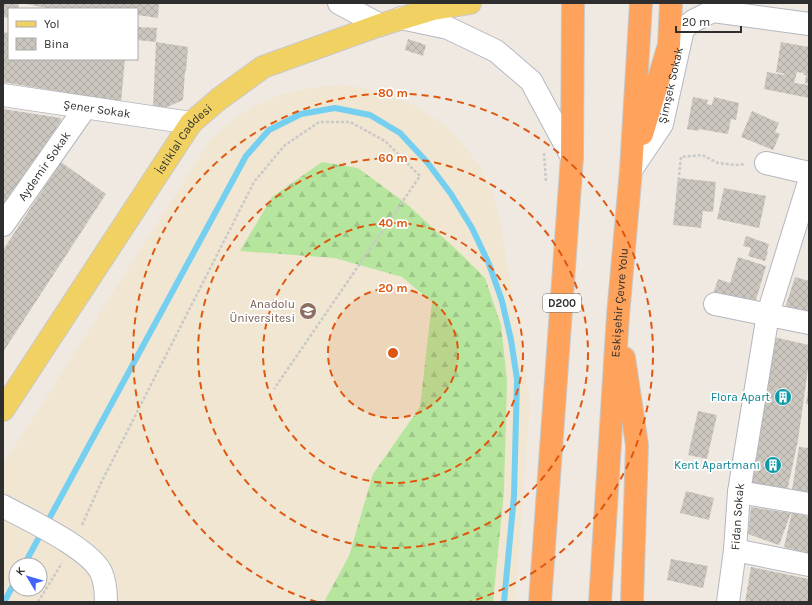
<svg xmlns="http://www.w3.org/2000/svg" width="812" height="605" viewBox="0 0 812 605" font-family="Karla,sans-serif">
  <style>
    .education { fill: #f0e6d1; fill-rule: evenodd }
    .forest { fill: url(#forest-firs) }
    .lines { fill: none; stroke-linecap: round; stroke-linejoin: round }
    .stream { stroke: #75cff0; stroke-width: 6 }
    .building { fill: url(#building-cross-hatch) }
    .minor-casing { stroke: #b4b7c1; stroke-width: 24 }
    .major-casing { stroke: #c9c9c9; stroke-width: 24 }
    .highway-casing { stroke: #c9c9c9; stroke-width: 24 }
    .path { stroke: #c9c9c9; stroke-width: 2.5; stroke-dasharray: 3 2; stroke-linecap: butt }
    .minor { stroke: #fff; stroke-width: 22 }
    .major { stroke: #f2d163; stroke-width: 22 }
    .highway { stroke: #ffa35c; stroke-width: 22 }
    .ring { fill: none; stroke: #df570e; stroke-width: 2; stroke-dasharray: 7 5 }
    .labels { text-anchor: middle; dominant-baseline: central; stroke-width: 3.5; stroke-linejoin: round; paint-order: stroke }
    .shield { fill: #fff; stroke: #6d6d6d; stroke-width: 1 }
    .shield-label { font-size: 11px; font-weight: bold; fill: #2e2e2e }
    .street-label { font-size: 12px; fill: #2e2e2e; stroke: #fff }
    .education-label { font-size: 12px; fill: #785e54; stroke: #fff; text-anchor: end }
    .culture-label { font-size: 12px; fill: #0d838f; stroke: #fff; text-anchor: end }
    .centre { fill: #df570e; stroke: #fff; stroke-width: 2 }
    .ring-label { font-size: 12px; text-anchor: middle; font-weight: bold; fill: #df570e; stroke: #fff; stroke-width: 3.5; stroke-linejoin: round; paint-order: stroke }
  </style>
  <defs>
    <pattern id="forest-firs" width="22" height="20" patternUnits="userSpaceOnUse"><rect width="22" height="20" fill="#b6e59e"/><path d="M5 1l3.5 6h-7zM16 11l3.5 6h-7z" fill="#9dc588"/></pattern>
    <pattern id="building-cross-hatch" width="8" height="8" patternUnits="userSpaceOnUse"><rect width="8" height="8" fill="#cbc7bf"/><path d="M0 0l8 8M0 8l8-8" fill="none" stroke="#afaba4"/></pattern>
  </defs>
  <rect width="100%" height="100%" fill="#efe9e1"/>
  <path class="education" d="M337,85L365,88L393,96L419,108L443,124L463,144L480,167L492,193L500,221L530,402L515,602H3V465L209,142L230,122L254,106L280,95L308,88ZM16,565H40V589H16Z"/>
  <polygon class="forest" points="322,162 358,168 408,205 461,254 485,278 501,325 507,381 504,491 493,602 324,602 349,556 373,474 420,407 432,302 402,277 335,258 240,251 272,197"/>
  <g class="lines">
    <g class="stream">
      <polyline points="24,565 246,156 269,130 301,114 335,108 370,115 400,133 427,162 451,194 472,228 489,264 502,301 511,340 517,379 514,496 504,602"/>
      <polyline points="4,602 16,580"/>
    </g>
  </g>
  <g class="building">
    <polygon points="3,3 19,3 18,9 9,9 9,18 3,17"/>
    <polygon points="21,3 159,3 158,18 137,15 137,9 52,9"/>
    <polygon points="137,27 157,28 156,42 188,47 186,71 185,71 183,100 165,108 153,107 156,42 137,40"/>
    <polygon points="3,32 9,33 9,59 89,59 89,68 89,59 125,59 121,102 3,82"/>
    <polygon points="408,39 426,45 423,56 405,50"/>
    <polygon points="781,42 809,47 809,84 805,83 806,75 803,75 804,73 797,72 794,83 809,85 809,98 764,89 767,72 784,75 785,74 776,72"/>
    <polygon points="693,97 708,100 707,104 712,105 714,97 739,103 736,120 731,119 728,134 699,129 698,131 687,129"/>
    <polygon points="3,109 61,118 61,121 3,210"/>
    <polygon points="752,111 779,123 775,132 780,134 773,150 741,137"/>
    <polygon points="61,162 106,194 3,352 3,250"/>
    <polygon points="678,178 716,182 713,212 703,211 701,228 673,225"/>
    <polygon points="724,188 766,196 759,228 717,219"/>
    <polygon points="746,236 769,244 767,251 768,252 765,261 748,256 751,248 743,246"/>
    <polygon points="738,257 766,266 753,310 712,297 718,279 730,283"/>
    <polygon points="795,277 809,281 809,316 784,311"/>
    <polygon points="769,336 809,345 809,362 798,440 786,496 748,489"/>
    <polygon points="808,390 809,391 809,404 806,404"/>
    <polygon points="698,411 717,415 707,459 688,455"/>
    <polygon points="799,447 809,448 809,500 791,496"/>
    <polygon points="686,491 714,498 709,520 680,513"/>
    <polygon points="751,507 791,513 779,545 748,534"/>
    <polygon points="792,512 809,517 809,554 784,547"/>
    <polygon points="671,559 708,566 703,588 667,580"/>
    <polygon points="751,567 809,579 809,602 745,602"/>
  </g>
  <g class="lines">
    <g class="minor-casing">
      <g id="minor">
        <polyline points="339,3 380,25"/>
        <polyline points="401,18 448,28 496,51 531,81 572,157"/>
        <path id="s1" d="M3,95L191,123"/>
        <polyline points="766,163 809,173"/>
        <path id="s2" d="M631,170L662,124L683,29L693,21L713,11L809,24"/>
        <path id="s3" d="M3,225L85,108"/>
        <polyline points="715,304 809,323"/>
        <polyline points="739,492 809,504"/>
        <path d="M3,506C28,520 88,547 101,572C105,581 106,592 106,602"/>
        <polyline points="735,550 809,565"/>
        <path id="s4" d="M728,602L735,550L739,492L768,314L809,182"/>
      </g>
    </g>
    <g class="major-casing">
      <g id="major">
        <path id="s5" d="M3,410L191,123L219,99L263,67L380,25L433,9L470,3"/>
      </g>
    </g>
    <g class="highway-casing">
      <g id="highway">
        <polyline points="642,134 669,45 671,3"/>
        <polyline points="624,358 637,445 632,602"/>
        <polyline points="540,602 572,157 573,3"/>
        <path id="s6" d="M600,602L618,315L631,170L641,3"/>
      </g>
    </g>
    <g class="path">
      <polyline points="544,153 546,182"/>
      <polyline points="677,195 681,157 702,155 718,163 736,165 745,164"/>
      <polyline points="82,525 100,485 254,182 284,146 319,122 350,122 385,141 420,176 274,389"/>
      <polyline points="38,602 62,563"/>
    </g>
    <use href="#minor" class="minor"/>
    <use href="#major" class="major"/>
    <use href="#highway" class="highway"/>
  </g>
  <circle cx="393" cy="353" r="65" fill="#df570e" fill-opacity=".12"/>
  <g class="ring">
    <circle cx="393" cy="353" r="65"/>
    <circle cx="393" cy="353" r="130"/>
    <circle cx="393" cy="353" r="195"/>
    <path d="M317 602A260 260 0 1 1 469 602"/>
  </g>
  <defs>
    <g id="university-disc" transform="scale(0.9)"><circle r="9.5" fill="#8d6e63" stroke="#fff"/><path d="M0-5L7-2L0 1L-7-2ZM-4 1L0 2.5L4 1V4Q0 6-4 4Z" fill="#fff"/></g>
    <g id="building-disc" transform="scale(0.9)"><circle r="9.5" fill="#0f9aa8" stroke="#fff"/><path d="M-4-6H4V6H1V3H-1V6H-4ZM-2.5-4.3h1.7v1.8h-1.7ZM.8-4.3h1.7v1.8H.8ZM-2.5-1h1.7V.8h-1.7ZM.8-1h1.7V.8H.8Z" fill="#fff"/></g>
  </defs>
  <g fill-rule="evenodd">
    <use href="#university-disc" x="308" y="311"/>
    <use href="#building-disc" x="783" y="397"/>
    <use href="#building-disc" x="773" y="465"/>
  </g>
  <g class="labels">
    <rect class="shield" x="543" y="294" width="38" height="18" rx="3"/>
    <g class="shield-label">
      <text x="562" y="303">D200</text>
    </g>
    <g class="street-label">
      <text stroke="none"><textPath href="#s2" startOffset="95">Şimşek Sokak</textPath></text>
      <text stroke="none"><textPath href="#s1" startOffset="95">Şener Sokak</textPath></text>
      <text stroke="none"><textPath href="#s5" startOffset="326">İstiklal Caddesi</textPath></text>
      <text stroke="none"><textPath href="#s3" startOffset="72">Aydemir Sokak</textPath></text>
      <text stroke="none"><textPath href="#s6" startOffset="300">Eskişehir Çevre Yolu</textPath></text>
      <text stroke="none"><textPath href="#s4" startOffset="86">Fidan Sokak</textPath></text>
    </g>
    <g class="education-label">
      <text x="295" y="304">Anadolu<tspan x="295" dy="14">Üniversitesi</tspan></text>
    </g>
    <g class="culture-label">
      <text x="770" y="397">Flora Apart</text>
      <text x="760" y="465">Kent Apartmanı</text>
    </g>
  </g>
  <circle cx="393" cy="353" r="6" class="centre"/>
  <g class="ring-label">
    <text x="393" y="97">80 m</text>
    <text x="393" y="162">60 m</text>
    <text x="393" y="227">40 m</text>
    <text x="393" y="292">20 m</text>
  </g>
  <rect width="812" height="605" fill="none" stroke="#2e2e2e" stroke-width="8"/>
  <rect x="8" y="8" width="130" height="52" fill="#ffffff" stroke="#ababab"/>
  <rect x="16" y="21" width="20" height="6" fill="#f2d163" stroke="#ababab"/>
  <text x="44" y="28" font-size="12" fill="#2e2e2e">Yol</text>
  <rect x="16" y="38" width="20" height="12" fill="url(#building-cross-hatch)" stroke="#ababab"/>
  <text x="44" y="48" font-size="12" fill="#2e2e2e">Bina</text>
  <g transform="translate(28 577) rotate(308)"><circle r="19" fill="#ffffff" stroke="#ababab"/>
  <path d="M0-3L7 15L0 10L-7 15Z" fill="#4264fb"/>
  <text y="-6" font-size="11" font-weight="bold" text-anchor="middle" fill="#2e2e2e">K</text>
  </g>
  <path d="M676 26v6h65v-6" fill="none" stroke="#2e2e2e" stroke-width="2"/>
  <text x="682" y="26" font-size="12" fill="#2e2e2e" stroke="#ffffff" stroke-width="3" paint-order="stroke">20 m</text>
</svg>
